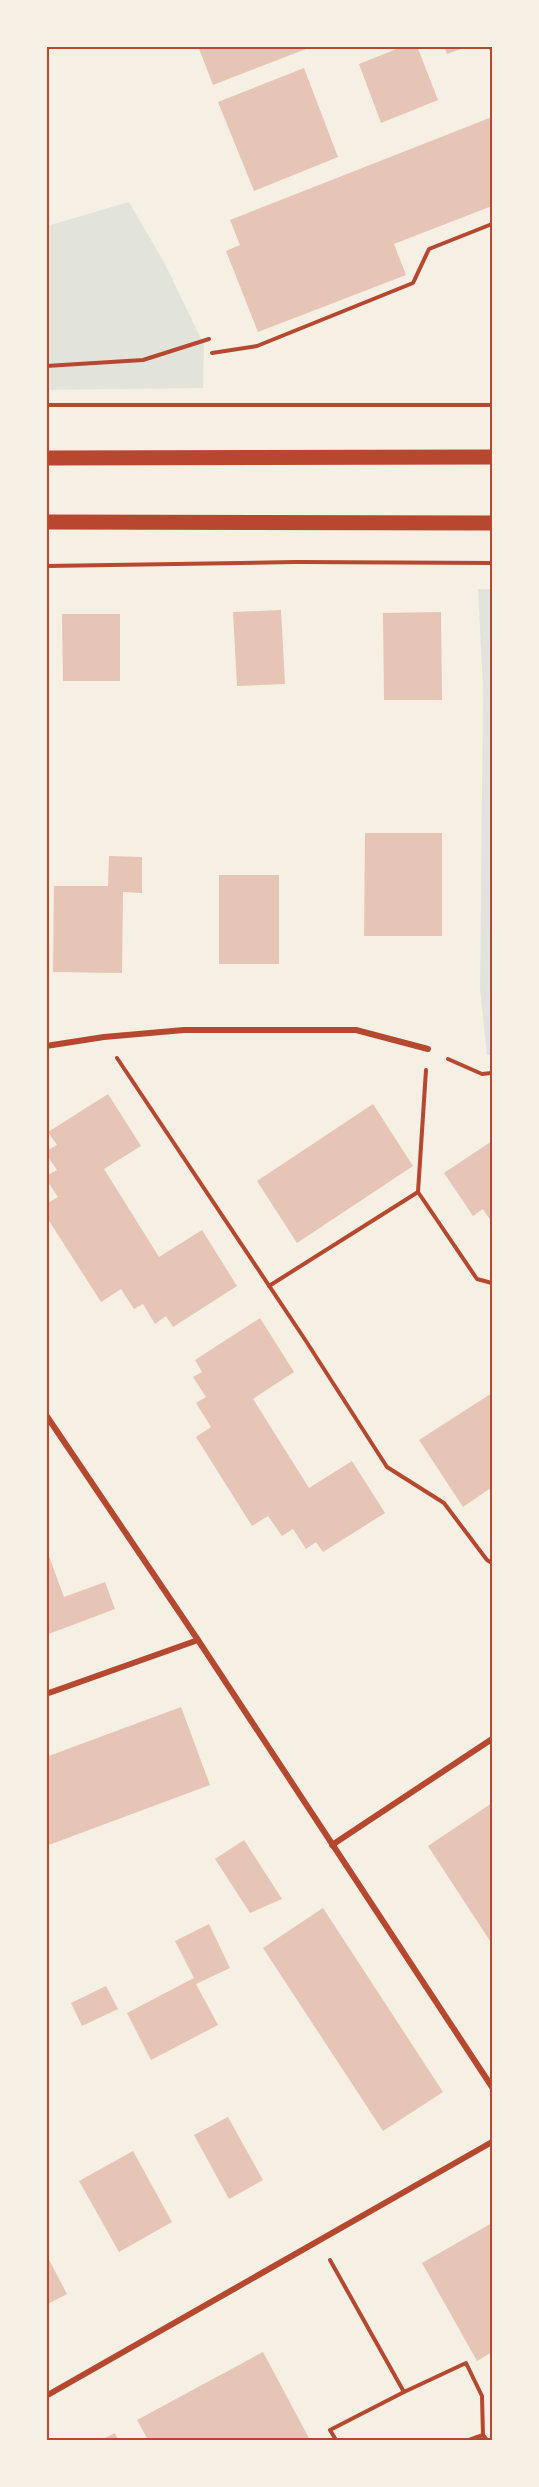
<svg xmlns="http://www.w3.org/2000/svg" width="539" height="2487" viewBox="0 0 539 2487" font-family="'PT Serif',serif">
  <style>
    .green { fill: #e2e4dc }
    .building { fill: #e6c5b7 }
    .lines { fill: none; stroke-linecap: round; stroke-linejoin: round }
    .path { stroke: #b5482f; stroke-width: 4 }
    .minor { stroke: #b5482f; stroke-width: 6 }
    .primary { stroke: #b5482f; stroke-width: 15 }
    .neatline { fill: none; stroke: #b5482f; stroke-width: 2 }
  </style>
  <rect width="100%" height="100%" fill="#f6efe4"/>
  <g class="green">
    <polygon points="129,202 166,266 204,345 203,388 47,390 47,226"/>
    <polygon points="478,589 492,589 492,1055 487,1055 480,989 483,688"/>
  </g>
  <g class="building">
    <polygon points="198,46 311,46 311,47 213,85"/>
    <polygon points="404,46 417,46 438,100 381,123 359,64"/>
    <polygon points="444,46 466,46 466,47 447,54"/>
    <polygon points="304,68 338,157 254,191 218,102"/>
    <polygon points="492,117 492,206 394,244 406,275 258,332 226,251 240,245 230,220"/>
    <polygon points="281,610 285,684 237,686 233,612"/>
    <polygon points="441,612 442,700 384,700 383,613"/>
    <polygon points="62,614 120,614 120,681 63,681"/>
    <polygon points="365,833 442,833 442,936 364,936"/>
    <polygon points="109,856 142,857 142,893 123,892 122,973 53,972 54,886 108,886"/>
    <rect x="219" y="875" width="60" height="89"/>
    <polygon points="108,1094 141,1146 104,1169 159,1257 202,1230 237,1286 173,1327 166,1316 155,1324 143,1304 134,1309 121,1289 101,1302 46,1216 46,1204 58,1197 46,1179 46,1176 57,1170 46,1154 46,1151 57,1145 48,1132"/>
    <polygon points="373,1104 413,1166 297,1243 257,1181"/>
    <polygon points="492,1141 492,1223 483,1209 473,1216 444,1173"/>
    <polygon points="260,1318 294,1372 253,1399 309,1488 352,1461 385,1513 323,1552 316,1542 306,1549 293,1529 282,1536 268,1516 252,1526 196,1437 211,1427 196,1403 206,1397 193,1377 202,1372 195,1360"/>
    <polygon points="492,1393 492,1487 463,1507 419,1440"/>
    <polygon points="47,1551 64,1597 105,1582 115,1609 46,1635"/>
    <polygon points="181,1707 210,1785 46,1846 46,1757"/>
    <polygon points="492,1803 492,1944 428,1846"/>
    <polygon points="244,1840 282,1899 250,1913 215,1859"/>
    <polygon points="323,1908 443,2092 383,2131 263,1948"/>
    <polygon points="209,1924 230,1968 196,1984 218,2025 151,2060 127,2013 194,1978 175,1941"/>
    <polygon points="106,1986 118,2009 82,2026 71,2003"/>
    <polygon points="228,2117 263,2180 229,2199 194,2135"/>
    <polygon points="133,2151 172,2222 119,2252 79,2181"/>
    <polygon points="492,2223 492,2352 477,2361 422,2263"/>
    <polygon points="46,2254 67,2294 46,2305"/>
    <polygon points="263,2352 310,2440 148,2440 137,2420"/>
    <polygon points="115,2433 118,2440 101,2440"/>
  </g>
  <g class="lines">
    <g class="path">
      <polyline points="491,46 492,51"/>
      <polyline points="212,353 257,346 413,283 429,249 492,224"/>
      <polyline points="46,366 143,360 209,339"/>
      <polyline points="46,405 492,405"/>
      <polyline points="46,566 296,562 492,563"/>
      <polyline points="117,1058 304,1338 387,1467 444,1503 487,1560 492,1563"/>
      <polyline points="448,1059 482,1074 492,1073"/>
      <polyline points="418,1192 477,1279 492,1283"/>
      <polyline points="269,1286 418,1192 426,1070"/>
      <polyline points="330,2260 404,2392 330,2430 336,2440"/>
      <polyline points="404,2392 466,2363 482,2396 483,2435 487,2440"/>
      <polyline points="469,2440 483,2435"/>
    </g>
    <g class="minor">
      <polyline points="46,1046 104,1037 184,1030 356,1030 428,1049"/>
      <polyline points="46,1415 198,1640 492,2087"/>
      <polyline points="46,1694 198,1640"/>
      <polyline points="332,1845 492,1739"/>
      <polyline points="46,2396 492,2142"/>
    </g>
    <g class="primary">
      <polyline points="46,458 492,457"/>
      <polyline points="46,522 492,523"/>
    </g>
  </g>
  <rect width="539" height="2487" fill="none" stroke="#f6efe4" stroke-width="96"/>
  <rect x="48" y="48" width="443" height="2391" class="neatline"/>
</svg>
